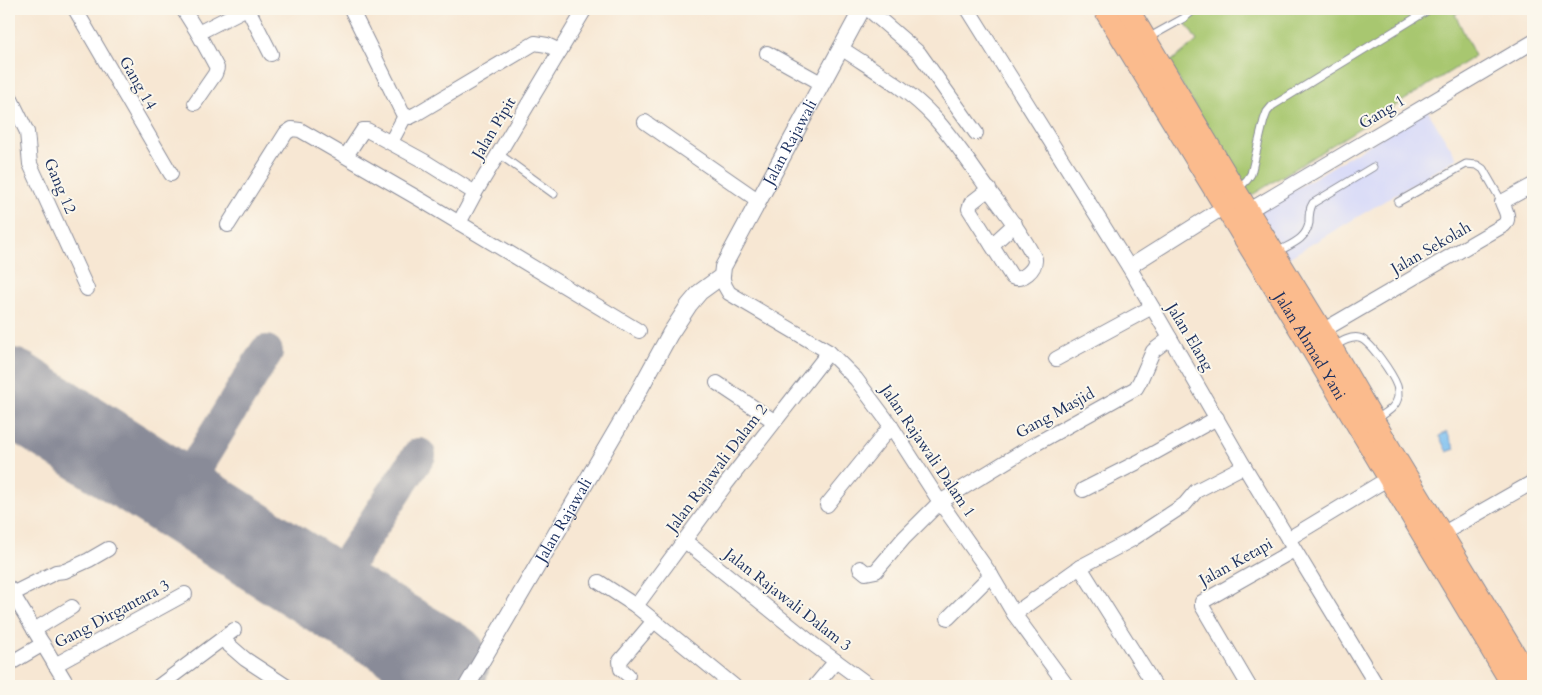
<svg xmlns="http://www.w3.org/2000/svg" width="1542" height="695" viewBox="0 0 1542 695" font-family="Cardo,serif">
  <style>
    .built { fill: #d5d8f9 }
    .green { fill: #a8c76f; stroke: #627b66 }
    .water { fill: url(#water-ripples); stroke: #4a76a7 }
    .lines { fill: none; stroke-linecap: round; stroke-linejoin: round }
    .taxiway { stroke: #898b98; stroke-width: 34 }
    .runway { stroke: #898b98; stroke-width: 85 }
    .service-casing { stroke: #898b98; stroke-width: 9 }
    .minor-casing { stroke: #898b98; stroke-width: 16 }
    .tertiary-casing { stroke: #898b98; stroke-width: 18 }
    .primary-casing { stroke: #898b98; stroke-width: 23 }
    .service { stroke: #fff; stroke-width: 7 }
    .minor { stroke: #fff; stroke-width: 14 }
    .tertiary { stroke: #fff; stroke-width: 16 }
    .primary { stroke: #fbbb8d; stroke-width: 21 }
    .labels { text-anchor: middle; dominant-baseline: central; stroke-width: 4; stroke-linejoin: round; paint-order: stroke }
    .street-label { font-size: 16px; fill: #1b2f5e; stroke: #fbf7ec }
  </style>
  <defs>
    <pattern id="water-ripples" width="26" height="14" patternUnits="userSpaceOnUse" patternTransform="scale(1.25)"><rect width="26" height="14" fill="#79bef0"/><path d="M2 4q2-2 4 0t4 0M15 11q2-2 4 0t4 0" fill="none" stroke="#629bc6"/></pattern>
  </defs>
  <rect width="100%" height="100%" fill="#fbf7ec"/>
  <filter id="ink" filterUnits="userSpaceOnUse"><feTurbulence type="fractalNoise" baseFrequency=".02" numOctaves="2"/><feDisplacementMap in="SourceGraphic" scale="10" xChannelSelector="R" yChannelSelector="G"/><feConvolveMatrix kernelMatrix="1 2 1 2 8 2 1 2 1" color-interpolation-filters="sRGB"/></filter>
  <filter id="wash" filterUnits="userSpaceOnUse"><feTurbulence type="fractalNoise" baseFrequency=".0096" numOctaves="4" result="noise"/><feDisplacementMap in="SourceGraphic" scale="20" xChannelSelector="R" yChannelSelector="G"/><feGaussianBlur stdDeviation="1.12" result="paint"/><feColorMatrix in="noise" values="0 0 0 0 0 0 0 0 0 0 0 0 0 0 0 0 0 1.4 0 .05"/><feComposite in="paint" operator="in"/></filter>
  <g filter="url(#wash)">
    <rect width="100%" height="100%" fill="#f7e7d3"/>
    <polygon class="built" points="1427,110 1457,158 1288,258 1259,211"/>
    <polygon class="green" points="1200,9 1464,9 1455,14 1475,56 1249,197 1169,63 1197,41 1185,22"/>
    <polygon class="water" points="1447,432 1455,449 1447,452 1439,436"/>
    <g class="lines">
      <g class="taxiway">
        <polyline points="154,483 184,481 192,473"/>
        <path d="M209,517C200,503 188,490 192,473L266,352"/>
        <path d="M341,573C337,586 341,594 347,605"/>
        <path d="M311,583C323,583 331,580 341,573L419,455"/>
      </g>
      <polyline class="runway" points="9,390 347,605 447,664"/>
    </g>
  </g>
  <g filter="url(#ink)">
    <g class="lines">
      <g class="service-casing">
        <g id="service">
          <polyline points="1148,38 1184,18 1195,9"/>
          <polyline points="499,154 554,194"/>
          <polyline points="1238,189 1247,180 1251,174 1264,120 1267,112 1272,106 1430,9"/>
          <polyline points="1398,202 1466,164 1477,165 1483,169 1502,202"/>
          <path d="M1277,252C1291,244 1306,240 1309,223C1309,216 1309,209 1313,203L1373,167"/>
          <path d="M1334,346C1341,342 1351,336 1359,338C1370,340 1393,375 1397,386C1398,389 1398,394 1398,397C1396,408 1385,413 1377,419"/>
        </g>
      </g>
      <g class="minor-casing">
        <g id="minor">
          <polyline points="75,9 171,174"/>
          <polyline points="183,9 198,33 217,68 215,74 195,103"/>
          <polyline points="248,9 271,54"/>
          <polyline points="351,9 402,112 405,116"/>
          <polyline points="868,9 919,53 976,133"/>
          <polyline points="968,9 1129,267 1244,466 1377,686"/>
          <polyline points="198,33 245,9"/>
          <path d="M841,48C872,69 907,88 933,116C954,139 970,164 988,189C1005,212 1022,233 1035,259C1036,269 1022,282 1012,277L969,209L971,203L989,189"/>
          <polyline points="767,53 821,83"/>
          <polyline points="9,95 27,132 30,164 87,289"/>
          <polyline points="405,116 410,117 416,114 535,43 547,45 560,51"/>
          <polyline points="645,122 759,201"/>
          <polyline points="391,142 405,116"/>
          <polyline points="346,156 363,130 367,130 424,161 475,193"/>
          <polyline points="1248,211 1533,42"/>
          <polyline points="459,223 475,193 585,9"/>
          <polyline points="228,225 286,133 292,129 300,130 421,200 639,331"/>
          <polyline points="992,245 1015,224"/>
          <polyline points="1129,267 1224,207"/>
          <polyline points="722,276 725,286 729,293 829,352 856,379 891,426 940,502 991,575 1014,614 1067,686"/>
          <path d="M1322,331L1504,225C1511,218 1505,210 1502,202L1533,185"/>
          <polyline points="1056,359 1152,307"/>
          <polyline points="717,383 774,421"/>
          <polyline points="1083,490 1138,462 1217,418"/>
          <polyline points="827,505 891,426"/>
          <polyline points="1442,534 1533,482"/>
          <polyline points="1288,539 1389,478"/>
          <polyline points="685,541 814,645 870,686"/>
          <polyline points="1080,567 1155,686"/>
          <polyline points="860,568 866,573 876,571 904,538 940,502 1030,447 1136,388 1140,381 1153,351 1170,338"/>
          <polyline points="599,582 636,606 734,686"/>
          <polyline points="9,588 68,686"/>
          <polyline points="12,594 56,572 65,571 89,560 108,549"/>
          <polyline points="636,606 726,484 829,352"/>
          <polyline points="1014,614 1080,567 1131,540 1178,509 1185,504 1196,491 1244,466"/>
          <polyline points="948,618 991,575"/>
          <polyline points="34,630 72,607"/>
          <polyline points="222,639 245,659 286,686"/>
          <polyline points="9,664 43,644"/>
          <polyline points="55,665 185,594"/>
          <polyline points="628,675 621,669 620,661 653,622"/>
          <polyline points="159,686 234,630"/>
          <polyline points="815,686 836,661"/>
          <polyline points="1249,686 1202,606 1202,602 1294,550"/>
        </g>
      </g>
      <g class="tertiary-casing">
        <g id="tertiary">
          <path id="s1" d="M467,686L630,407L670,334L689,305L700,292L722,276L723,267L862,9"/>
        </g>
      </g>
      <g class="primary-casing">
        <g id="primary">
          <path id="s2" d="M1104,9L1307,341L1513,686"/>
          <polyline points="1128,9 1236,191 1322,331 1392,452 1533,684"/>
        </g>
      </g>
      <use href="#service" class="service"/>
      <use href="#minor" class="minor"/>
      <use href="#tertiary" class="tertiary"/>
      <use href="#primary" class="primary"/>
    </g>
  </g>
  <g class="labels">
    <g class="street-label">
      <text transform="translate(138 83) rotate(60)">Gang 14</text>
      <text transform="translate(1382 112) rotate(-31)">Gang 1</text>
      <text transform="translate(494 128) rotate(-59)">Jalan Pipit</text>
      <text stroke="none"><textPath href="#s1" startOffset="636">Jalan Rajawali</textPath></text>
      <text transform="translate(60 186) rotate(67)">Gang 12</text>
      <text transform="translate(1431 248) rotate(-30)">Jalan Sekolah</text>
      <text transform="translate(1190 337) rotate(59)">Jalan Elang</text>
      <text stroke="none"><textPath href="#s2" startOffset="395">Jalan Ahmad Yani</textPath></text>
      <text transform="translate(1055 413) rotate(-29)">Gang Masjid</text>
      <text transform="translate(928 451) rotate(56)">Jalan Rajawali Dalam 1</text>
      <text transform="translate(717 468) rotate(-53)">Jalan Rajawali Dalam 2</text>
      <text stroke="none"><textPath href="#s1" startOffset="192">Jalan Rajawali</textPath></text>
      <text transform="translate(1236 562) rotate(-29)">Jalan Ketapi</text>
      <text transform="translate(788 600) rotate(38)">Jalan Rajawali Dalam 3</text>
      <text transform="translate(112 614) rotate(-28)">Gang Dirgantara 3</text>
    </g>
  </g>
  <rect width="1542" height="695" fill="none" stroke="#fbf7ec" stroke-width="30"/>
</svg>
